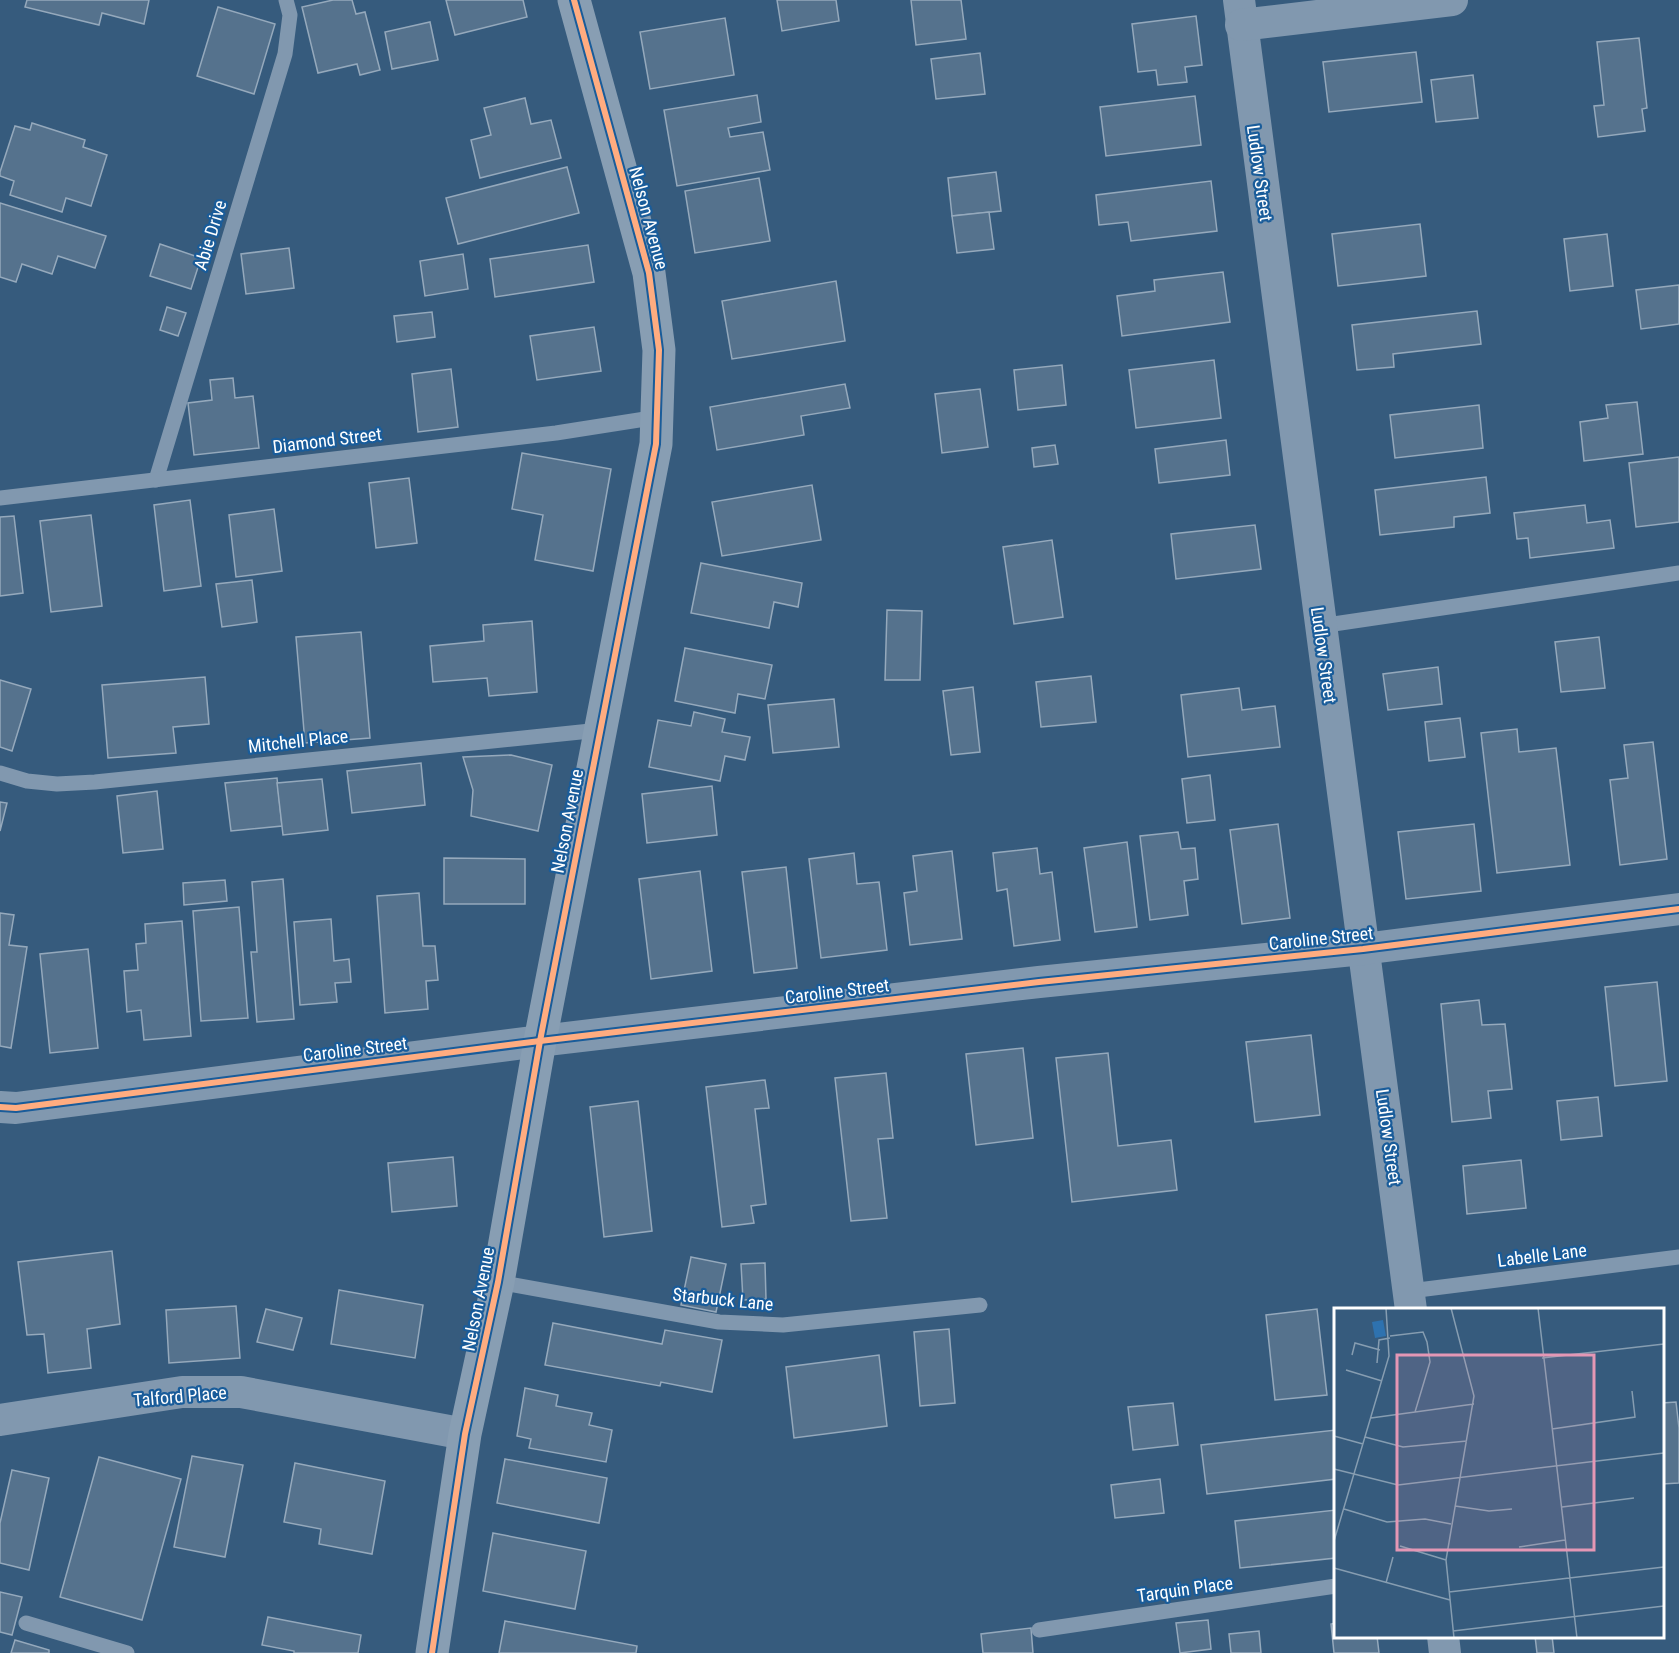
<svg xmlns="http://www.w3.org/2000/svg" width="1679" height="1653" viewBox="0 0 1679 1653" font-family="'Roboto Condensed',sans-serif">
  <style>
    .building { fill: #55728d; stroke: #95a9bc; stroke-width: 1.5 }
    .lines { fill: none; stroke-linecap: round; stroke-linejoin: round }
    .lane { stroke: #8198af; stroke-width: 15 }
    .street { stroke: #8198af; stroke-width: 32 }
    .secondary { stroke: #889eb3; stroke-width: 33 }
    .cycleway-casing { stroke: #195c9a; stroke-width: 10 }
    .cycleway { stroke: #ffac80; stroke-width: 6 }
    .labels { text-anchor: middle; dominant-baseline: central; stroke-width: 4.5; stroke-linejoin: round; paint-order: stroke }
    .street-label { font-size: 18px; fill: #fff; stroke: #195c9a }
    .inset-road { fill: none; stroke: #869db1; stroke-width: 1.5 }
    .view { fill: #e497b5; fill-opacity: 0.15; stroke: #e497b5; stroke-width: 3 }
    .inset-edge { fill: none; stroke: #fff; stroke-width: 3 }
  </style>
  <rect width="100%" height="100%" fill="#365b7d"/>
  <g class="building">
    <polygon points="27,0 149,0 144,24 102,13 99,25 25,7"/>
    <polygon points="333,0 352,0 356,14 365,12 380,70 360,75 357,64 318,73 302,7"/>
    <polygon points="446,0 523,0 527,17 455,35"/>
    <polygon points="777,0 836,0 839,21 782,31"/>
    <polygon points="911,0 961,0 966,39 916,45"/>
    <polygon points="218,7 275,24 254,94 197,76"/>
    <polygon points="1196,16 1202,65 1185,67 1187,82 1158,85 1156,70 1138,72 1132,24"/>
    <polygon points="725,18 734,75 650,89 640,32"/>
    <polygon points="430,22 438,60 392,69 385,32"/>
    <polygon points="1639,38 1647,108 1642,109 1645,131 1598,137 1594,106 1604,105 1597,42"/>
    <polygon points="1416,52 1422,102 1329,112 1323,62"/>
    <polygon points="980,53 985,94 936,99 931,59"/>
    <polygon points="1473,75 1478,118 1436,122 1431,80"/>
    <polygon points="757,95 761,122 728,128 730,137 763,132 770,170 677,186 664,110"/>
    <polygon points="1195,96 1201,145 1106,156 1100,107"/>
    <polygon points="525,98 531,124 551,120 561,158 480,178 471,140 491,135 484,108"/>
    <polygon points="32,123 85,140 83,147 107,155 91,206 66,198 62,212 10,195 14,181 0,176 0,172 15,126 30,130"/>
    <polygon points="567,167 579,213 458,244 446,198"/>
    <polygon points="996,172 1001,211 952,216 948,178"/>
    <polygon points="759,178 770,241 695,253 685,191"/>
    <polygon points="1211,181 1217,231 1131,241 1128,222 1099,225 1096,195"/>
    <polygon points="0,203 106,236 95,268 58,256 52,274 22,264 16,282 0,277"/>
    <polygon points="989,212 994,249 957,253 952,216"/>
    <polygon points="1420,224 1426,276 1338,286 1332,234"/>
    <polygon points="1607,234 1613,286 1570,291 1564,239"/>
    <polygon points="160,244 201,258 191,289 150,276"/>
    <polygon points="588,245 594,282 495,297 490,259"/>
    <polygon points="289,248 294,288 246,294 241,254"/>
    <polygon points="463,254 468,289 425,296 420,261"/>
    <polygon points="1223,272 1230,322 1122,336 1117,296 1155,291 1154,280"/>
    <polygon points="836,281 845,341 732,359 722,301"/>
    <polygon points="1679,285 1679,324 1641,329 1636,290"/>
    <polygon points="167,307 186,313 178,336 160,330"/>
    <polygon points="1477,311 1481,344 1393,354 1394,367 1357,370 1352,325"/>
    <polygon points="432,312 435,337 397,342 394,316"/>
    <polygon points="594,327 601,371 537,380 530,336"/>
    <polygon points="1214,360 1221,418 1136,428 1129,370"/>
    <polygon points="1062,365 1066,405 1018,410 1014,370"/>
    <polygon points="451,369 458,427 418,432 412,374"/>
    <polygon points="233,378 235,398 253,396 259,448 194,455 188,403 212,400 210,380"/>
    <polygon points="845,384 850,408 801,416 804,435 717,450 710,407"/>
    <polygon points="980,389 988,447 942,453 935,394"/>
    <polygon points="1637,402 1643,454 1584,461 1580,422 1608,418 1606,405"/>
    <polygon points="1479,405 1483,448 1395,458 1390,415"/>
    <polygon points="1226,440 1230,475 1159,483 1155,449"/>
    <polygon points="1055,445 1058,464 1034,467 1032,448"/>
    <polygon points="522,453 611,469 593,571 535,560 543,515 512,509"/>
    <polygon points="1679,457 1679,522 1636,527 1629,463"/>
    <polygon points="1486,477 1490,513 1454,517 1454,527 1380,535 1375,490"/>
    <polygon points="409,478 417,543 376,548 369,483"/>
    <polygon points="812,485 821,540 722,556 712,502"/>
    <polygon points="190,500 201,586 164,591 154,505"/>
    <polygon points="1585,505 1587,523 1610,520 1614,548 1530,558 1528,538 1517,539 1514,513"/>
    <polygon points="274,509 282,571 236,577 229,515"/>
    <polygon points="91,515 102,606 51,612 40,521"/>
    <polygon points="14,516 23,593 0,596 0,517"/>
    <polygon points="1255,525 1261,569 1176,579 1171,534"/>
    <polygon points="1052,540 1063,617 1014,624 1003,547"/>
    <polygon points="701,563 802,583 798,607 774,602 769,628 691,613"/>
    <polygon points="252,580 257,622 222,627 216,584"/>
    <polygon points="887,610 922,611 920,680 885,680"/>
    <polygon points="532,621 537,692 489,696 487,678 433,682 430,646 484,641 483,625"/>
    <polygon points="361,632 370,738 305,743 296,637"/>
    <polygon points="1599,637 1605,688 1561,692 1555,642"/>
    <polygon points="685,648 772,665 765,699 738,694 735,713 675,701"/>
    <polygon points="1438,667 1442,704 1388,710 1383,674"/>
    <polygon points="1091,676 1096,722 1041,727 1036,682"/>
    <polygon points="205,677 209,724 173,727 176,753 108,758 102,685"/>
    <polygon points="0,680 31,689 12,751 0,747"/>
    <polygon points="973,687 980,752 951,755 943,691"/>
    <polygon points="1239,688 1242,710 1275,706 1280,747 1188,757 1181,695"/>
    <polygon points="834,699 839,747 773,753 768,705"/>
    <polygon points="694,712 725,719 722,732 750,737 745,760 725,756 720,781 649,767 658,720 691,726"/>
    <polygon points="1460,718 1465,757 1429,761 1425,722"/>
    <polygon points="1517,729 1519,752 1556,748 1570,865 1497,873 1481,733"/>
    <polygon points="1653,742 1667,859 1620,865 1610,780 1628,778 1624,745"/>
    <polygon points="511,755 552,765 538,831 471,816 473,790 463,757"/>
    <polygon points="421,763 425,805 352,813 347,771"/>
    <polygon points="1210,775 1215,820 1187,823 1182,779"/>
    <polygon points="277,778 282,826 231,831 225,783"/>
    <polygon points="322,779 328,830 283,835 277,783"/>
    <polygon points="712,786 717,835 647,843 642,794"/>
    <polygon points="157,791 163,849 123,853 117,796"/>
    <polygon points="0,802 7,803 0,831"/>
    <polygon points="1278,824 1290,918 1242,924 1230,830"/>
    <polygon points="1474,824 1481,891 1406,899 1398,832"/>
    <polygon points="1178,832 1181,849 1195,848 1198,879 1184,881 1188,915 1150,920 1140,836"/>
    <polygon points="1127,842 1137,927 1095,932 1084,848"/>
    <polygon points="1037,848 1040,874 1052,872 1060,940 1014,946 1007,889 997,891 993,853"/>
    <polygon points="952,851 962,939 910,945 904,893 917,891 913,856"/>
    <polygon points="854,853 857,884 879,882 887,950 821,958 809,859"/>
    <polygon points="444,858 525,859 525,904 444,904"/>
    <polygon points="786,867 797,968 754,973 742,872"/>
    <polygon points="700,871 712,971 651,979 639,879"/>
    <polygon points="283,879 294,1019 257,1022 251,952 257,952 252,882"/>
    <polygon points="225,880 227,901 184,905 183,883"/>
    <polygon points="419,893 423,946 435,946 438,980 426,981 428,1009 385,1013 377,896"/>
    <polygon points="239,907 248,1018 201,1021 193,911"/>
    <polygon points="0,913 14,915 9,945 27,947 11,1048 0,1046"/>
    <polygon points="331,919 334,961 349,959 351,982 335,983 337,1002 300,1005 294,922"/>
    <polygon points="182,921 191,1036 144,1040 141,1010 127,1012 124,971 138,970 136,944 146,943 145,924"/>
    <polygon points="88,949 98,1048 50,1053 40,954"/>
    <polygon points="1657,982 1667,1081 1615,1086 1605,987"/>
    <polygon points="1479,1000 1482,1025 1505,1024 1512,1089 1488,1091 1491,1118 1452,1122 1441,1004"/>
    <polygon points="1311,1035 1320,1115 1255,1122 1246,1042"/>
    <polygon points="1023,1048 1033,1138 976,1145 966,1054"/>
    <polygon points="1108,1053 1118,1146 1171,1140 1177,1190 1072,1202 1056,1058"/>
    <polygon points="886,1073 893,1138 878,1139 887,1218 851,1221 835,1078"/>
    <polygon points="765,1080 769,1108 755,1109 766,1204 751,1206 754,1223 722,1227 706,1087"/>
    <polygon points="1598,1097 1602,1136 1561,1140 1557,1101"/>
    <polygon points="638,1101 652,1231 604,1237 590,1107"/>
    <polygon points="453,1157 457,1206 392,1212 388,1163"/>
    <polygon points="1521,1160 1526,1208 1467,1214 1463,1166"/>
    <polygon points="112,1251 120,1324 87,1329 91,1368 48,1373 44,1334 27,1335 18,1262"/>
    <polygon points="691,1257 726,1264 716,1312 681,1305"/>
    <polygon points="765,1263 766,1299 743,1300 741,1264"/>
    <polygon points="339,1290 423,1305 415,1358 331,1344"/>
    <polygon points="236,1306 240,1358 169,1363 166,1310"/>
    <polygon points="266,1309 302,1318 293,1350 257,1342"/>
    <polygon points="1317,1309 1327,1395 1275,1400 1266,1315"/>
    <polygon points="553,1323 662,1344 665,1330 722,1340 712,1392 661,1382 660,1386 545,1365"/>
    <polygon points="949,1329 955,1403 920,1406 914,1332"/>
    <polygon points="879,1355 887,1426 794,1438 786,1367"/>
    <polygon points="525,1388 558,1395 556,1406 592,1413 589,1425 612,1430 606,1462 529,1448 531,1439 517,1436"/>
    <polygon points="1676,1402 1679,1428 1679,1483 1662,1484 1662,1403"/>
    <polygon points="1173,1403 1178,1445 1133,1450 1128,1407"/>
    <polygon points="1336,1430 1336,1479 1207,1494 1201,1445"/>
    <polygon points="192,1456 243,1465 225,1557 174,1547"/>
    <polygon points="99,1457 181,1479 142,1620 60,1597"/>
    <polygon points="505,1459 607,1478 599,1523 497,1503"/>
    <polygon points="295,1463 385,1481 372,1554 319,1544 321,1529 284,1522"/>
    <polygon points="12,1470 49,1478 29,1570 0,1563 0,1523"/>
    <polygon points="1160,1479 1164,1513 1115,1518 1111,1485"/>
    <polygon points="1336,1510 1336,1558 1240,1568 1235,1521"/>
    <polygon points="493,1533 586,1551 575,1609 483,1591"/>
    <polygon points="0,1592 22,1597 12,1635 0,1632"/>
    <polygon points="268,1617 361,1635 358,1653 294,1653 294,1651 262,1645"/>
    <polygon points="1208,1620 1211,1649 1180,1653 1176,1623"/>
    <polygon points="505,1621 637,1646 636,1653 499,1653"/>
    <polygon points="1336,1623 1336,1636 1377,1636 1379,1653 1334,1653 1331,1624"/>
    <polygon points="1031,1628 1033,1653 983,1653 981,1634"/>
    <polygon points="1259,1631 1261,1653 1231,1653 1229,1634"/>
    <polygon points="1535,1636 1552,1636 1554,1653 1537,1653"/>
    <polygon points="15,1640 49,1650 49,1653 11,1653"/>
  </g>
  <g class="lines">
    <g class="lane">
      <polyline points="156,480 285,54 290,15 286,0"/>
      <polyline points="0,498 556,433 658,417"/>
      <polyline points="1320,626 1679,573"/>
      <polyline points="0,773 27,781 57,784 95,782 600,730"/>
      <polyline points="498,1282 719,1322 783,1325 980,1305"/>
      <polyline points="1410,1291 1679,1257"/>
      <polyline points="26,1623 127,1653"/>
      <polyline points="1039,1630 1336,1586"/>
    </g>
    <g class="street">
      <polyline points="1239,0 1411,1310"/>
      <polyline points="1241,25 1452,0"/>
      <polyline points="0,1107 16,1108 540,1041 1039,982 1363,949 1679,909"/>
      <polyline points="0,1420 182,1392 241,1392 465,1434"/>
      <polyline points="1443,1636 1445,1653"/>
    </g>
    <polyline class="secondary" points="432,1653 465,1434 498,1282 540,1041 656,444 659,350 649,273 574,0"/>
    <g class="cycleway-casing">
      <g id="cycleway">
        <polyline points="0,1107 16,1108 540,1041 1039,982 1363,949 1679,909"/>
        <polyline points="432,1653 465,1434 498,1282 540,1041 656,444 659,350 649,273 574,0"/>
      </g>
    </g>
    <use href="#cycleway" class="cycleway"/>
  </g>
  <g class="labels">
    <g class="street-label">
      <text transform="translate(1260 173) rotate(82)">Ludlow Street</text>
      <text transform="translate(649 218) rotate(75)">Nelson Avenue</text>
      <text transform="translate(210 235) rotate(-73)">Abie Drive</text>
      <text transform="translate(327 440) rotate(-7)">Diamond Street</text>
      <text transform="translate(1324 655) rotate(82)">Ludlow Street</text>
      <text transform="translate(298 741) rotate(-6)">Mitchell Place</text>
      <text transform="translate(567 821) rotate(-79)">Nelson Avenue</text>
      <text transform="translate(1321 938) rotate(-6)">Caroline Street</text>
      <text transform="translate(837 991) rotate(-7)">Caroline Street</text>
      <text transform="translate(355 1049) rotate(-7)">Caroline Street</text>
      <text transform="translate(1389 1137) rotate(82)">Ludlow Street</text>
      <text transform="translate(1542 1255) rotate(-7)">Labelle Lane</text>
      <text transform="translate(478 1299) rotate(-79)">Nelson Avenue</text>
      <text transform="translate(723 1299) rotate(6)">Starbuck Lane</text>
      <text transform="translate(180 1396) rotate(-5)">Talford Place</text>
      <text transform="translate(1185 1589) rotate(-8)">Tarquin Place</text>
    </g>
  </g>
  <g transform="translate(1334 1308)">
    <rect width="330" height="330" fill="#365b7d"/>
    <path d="M49,12L52,28L41,30L38,14Z" fill="#2e72af"/>
    <path class="inset-road" d="M117,0L140,88L112,252L120,330M204,0L243,330M56,28L89,24L93,34L96,54L81,104M18,47L21,35L46,42M208,50L330,36M43,55L45,32L56,30M12,62L48,73M37,110L140,96M218,121L301,109L298,83M0,128L29,136M31,129L69,139L133,133M0,161L64,177L330,145M121,198L155,203L178,201M228,199L300,190M10,201L53,214L91,211L117,216M0,233L55,48L52,0M66,238L112,252M185,239L231,232M0,260L116,292M52,275L59,249M115,284L330,259M119,323L330,298"/>
    <path class="view" d="M63,47H260V242H63Z"/>
    <rect width="330" height="330" class="inset-edge"/>
  </g>
</svg>
